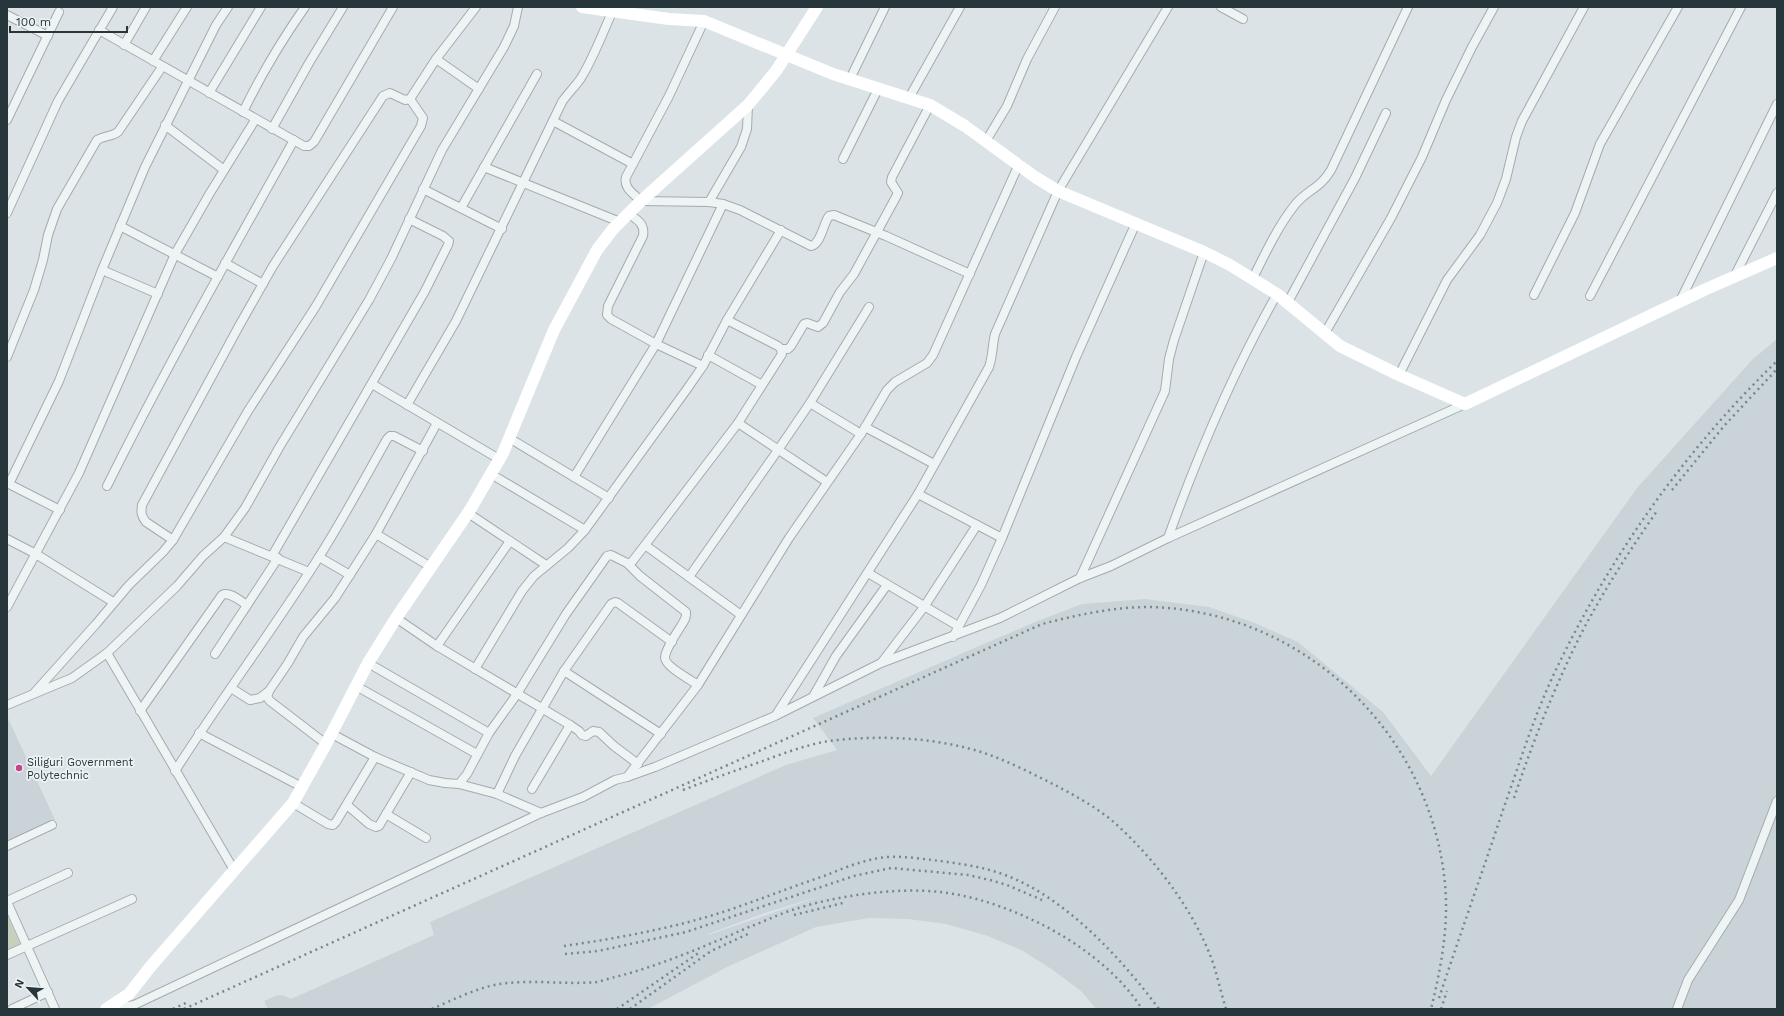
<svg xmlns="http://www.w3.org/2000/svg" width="1784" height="1016" viewBox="0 0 1784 1016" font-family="'Work Sans',sans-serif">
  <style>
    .built { fill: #cad3d7; fill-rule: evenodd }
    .green { fill: #c9cfbd }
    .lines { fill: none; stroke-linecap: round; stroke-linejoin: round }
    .street-casing { stroke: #a2acaf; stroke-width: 10 }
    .street { stroke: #eef3f4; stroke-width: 8 }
    .secondary { stroke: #fff; stroke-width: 12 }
    .rail { stroke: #76888f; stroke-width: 2.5; stroke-dasharray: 2 4; stroke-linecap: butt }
    .poi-dot { fill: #c94389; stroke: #ebf2f4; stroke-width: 1.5 }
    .labels { text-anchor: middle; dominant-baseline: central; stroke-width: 3.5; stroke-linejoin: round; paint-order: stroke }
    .poi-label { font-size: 11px; fill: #26363b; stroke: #ebf2f4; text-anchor: start }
  </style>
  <rect width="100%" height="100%" fill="#dce3e6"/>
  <g class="built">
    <path d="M1777,339V1009H1096L1081,991L1053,970L1023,951L988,936L946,924L908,919L869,918L816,927L727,967L648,1009H268L264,1001L278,995L285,996L291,999L434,935L430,922L786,765L837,750L813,718L1035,622L1082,604L1145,599L1209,607L1252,622L1298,642L1383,712L1431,776L1637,488L1752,360ZM824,895L708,935V934L765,913Z"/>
    <polygon points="7,716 55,820 7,841"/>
  </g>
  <polygon class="green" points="7,915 20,944 7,950"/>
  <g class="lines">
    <g class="street-casing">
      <g id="street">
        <polyline points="1221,7 1243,19"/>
        <polyline points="7,15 48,36"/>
        <path d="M704,21L669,96L626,177C623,188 634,194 641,201L709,202L723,204L740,210L811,246C821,244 823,224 829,216L834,215L886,236L970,274"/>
        <polyline points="99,30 304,146 309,146 314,142 393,7"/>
        <polyline points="124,45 146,7"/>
        <polyline points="436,59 476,7"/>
        <polyline points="153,61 187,7"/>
        <polyline points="850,79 885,7"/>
        <polyline points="209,93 261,7"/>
        <polyline points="909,98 960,7"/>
        <path d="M243,112C261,75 281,41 305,7"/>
        <polyline points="7,120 59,12"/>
        <polyline points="553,121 633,164"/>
        <polyline points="165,125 224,170"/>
        <polyline points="272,129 309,63 343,7"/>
        <polyline points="986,141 1007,106 1027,59 1055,7"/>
        <polyline points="843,159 878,89"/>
        <polyline points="484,167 620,222"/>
        <polyline points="423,189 502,229"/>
        <polyline points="709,202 741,147 747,129 748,105"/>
        <polyline points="461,208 537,74"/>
        <polyline points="7,213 58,101 113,7"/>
        <path d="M629,214C638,220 645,224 643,236L608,306L607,315L611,319L656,344L703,366"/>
        <polyline points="120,226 218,277"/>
        <polyline points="225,263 263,284"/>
        <polyline points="102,270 158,294"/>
        <polyline points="1734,277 1777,193"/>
        <path d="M1253,278C1265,254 1277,228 1294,206C1306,190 1320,189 1331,170L1408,7"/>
        <polyline points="1534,295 1575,213 1600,144 1678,7"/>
        <polyline points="1590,296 1741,7"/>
        <polyline points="1680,301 1777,104"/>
        <polyline points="1288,302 1355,178 1386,113"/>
        <polyline points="1325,333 1391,218 1422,157 1446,100 1472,47 1494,7"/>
        <polyline points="781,349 788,349 791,346 804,324 807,323 818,327 823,323 840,292 854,274 896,197 898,193 891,182 892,177 930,105"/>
        <polyline points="708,355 762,385"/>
        <path d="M7,357L34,290L43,260L48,235L57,209L97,140C105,135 111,137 118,132L162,67"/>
        <polyline points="1399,375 1447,280 1480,235 1497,203 1506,179 1516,137 1522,121 1584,7"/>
        <polyline points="372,384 499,459"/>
        <polyline points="810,403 861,434"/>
        <path d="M407,405L456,321L562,102C568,93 575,87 581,78C594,57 603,32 613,10"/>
        <polyline points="738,423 827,482"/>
        <polyline points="865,427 934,464"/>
        <polyline points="509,438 609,498"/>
        <polyline points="491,474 585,530"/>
        <polyline points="574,477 656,344 723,204"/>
        <path d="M107,486C165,369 230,255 294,140"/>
        <polyline points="918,494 1002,538"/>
        <polyline points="60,510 9,484 59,381 102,270 145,167 216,25 228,7"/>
        <polyline points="468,513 546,565"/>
        <polyline points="376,534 431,567"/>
        <polyline points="224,537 309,572"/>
        <path d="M1168,538C1198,454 1233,372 1277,294"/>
        <polyline points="7,539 36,554 113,602"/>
        <path d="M173,540L146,522C141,516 141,512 142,505L239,326L273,266L383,96L390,93L405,100L410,99L436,59L479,89"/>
        <polyline points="645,545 738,423 782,354 781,349 778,346 727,320"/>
        <polyline points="272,556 425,291 448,245 449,241 443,236 409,219"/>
        <polyline points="319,557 350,575"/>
        <path d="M627,563L640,576L686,612C687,617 684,621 681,626C676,634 666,648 665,657C664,666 691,680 698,685"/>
        <polyline points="868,573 958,626"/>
        <polyline points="689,577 778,450 810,403 869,307"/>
        <polyline points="1080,578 1165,391 1169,359 1174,340 1204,252"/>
        <polyline points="7,607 79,473 175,254 210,193 255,120"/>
        <polyline points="396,618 437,646 570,725 579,731 582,735 586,736 593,731 599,732 614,746 638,764"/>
        <polyline points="953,637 981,585 1002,538 1076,357 1135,225"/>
        <polyline points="437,646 510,541"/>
        <polyline points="107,653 234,870"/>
        <polyline points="215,654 278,558"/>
        <polyline points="882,662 924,607 977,525"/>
        <polyline points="368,663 489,733"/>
        <polyline points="475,669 522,591 534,576 568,548 585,530 687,389 703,366 727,320 781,230"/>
        <polyline points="564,671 661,734"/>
        <polyline points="356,686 477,754"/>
        <polyline points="231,688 250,700 260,698 269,691"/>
        <polyline points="35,692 96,624 129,585 163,552 173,540 248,411 316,306 421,126 423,118 410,99"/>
        <polyline points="814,695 836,656 887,585"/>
        <polyline points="7,705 72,678 107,653 177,586 203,556 224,537 245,508 280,446 369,300 391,259 442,150 504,47 514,26 518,7"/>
        <path d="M140,711L222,595C230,591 240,601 247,605"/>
        <path d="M776,715L918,494L989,367C993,356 992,346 995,334L1058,191L1168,7"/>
        <polyline points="199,733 302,787"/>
        <polyline points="332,734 375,757 429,780 445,783 459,784 497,794 541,813"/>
        <polyline points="326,744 270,701 267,697 269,691 288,663 303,637 335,598 376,534 437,423"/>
        <path d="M175,771C221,699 273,630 319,557C343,519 365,478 387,439L390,436H394L423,451"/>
        <polyline points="627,777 655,767 775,716 881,663 1000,618 1080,578 1111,566 1168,538 1465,404"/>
        <polyline points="459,784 467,774 489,733 517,694 566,614 607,556 611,555 627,563 631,563 645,545 741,615"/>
        <polyline points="532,789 570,725"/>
        <polyline points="497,794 515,756 564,671 611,604 615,602 618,603 672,642"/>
        <polyline points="293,803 328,824 333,825 336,822 375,757"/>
        <polyline points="347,805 369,824 376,827 379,826 411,772"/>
        <polyline points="386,814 426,838"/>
        <polyline points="7,846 52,825"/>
        <polyline points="7,901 68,873"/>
        <polyline points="7,902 55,1009"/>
        <polyline points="7,955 132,899"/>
        <polyline points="12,1009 48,992"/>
        <polyline points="112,1009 134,1005 541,813 583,797 615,780 627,777 698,685 789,538 861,434 887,390 895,382 927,363 933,355 1019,164"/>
        <polyline points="1677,1009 1688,980 1739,900 1777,801"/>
      </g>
    </g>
    <use href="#street" class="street"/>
    <g class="secondary">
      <polyline points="582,7 669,19 704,21 833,74 930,105 965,126 1035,177 1058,191 1204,252 1230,265 1277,294 1340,346 1399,375 1465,404 1704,290 1777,258"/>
      <polyline points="106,1009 129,994 151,966 293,803 326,744 368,663 396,618 470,510 503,453 554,330 597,250 613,229 641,201 748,105 776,71 817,7"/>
    </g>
    <g class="rail">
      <polyline points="1672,490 1724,426 1777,369"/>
      <path d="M683,790C709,780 734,771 760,762C782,754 805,745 829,741C877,735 931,737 978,751C1004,759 1029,772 1053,784C1074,795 1098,808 1116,824C1154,859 1188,903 1208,950C1216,968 1220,990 1226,1009"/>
      <path d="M1514,798C1533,741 1555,686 1582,632C1604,590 1630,550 1657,511"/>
      <polyline points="794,915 843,903"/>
      <path d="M564,946C619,938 674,928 726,911C759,900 791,887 824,876C844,868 865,859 887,857C905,856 923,859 940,861C962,864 984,867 1005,875C1065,897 1122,959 1159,1009"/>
      <polyline points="565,954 598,951 686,932 854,876 891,868 968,875 990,880 1007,885 1042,900"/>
      <path d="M1439,998C1460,935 1482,873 1503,810C1519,765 1533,719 1553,676C1608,559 1684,451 1777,361"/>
      <polyline points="173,1009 188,1002"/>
      <path d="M184,1009L1042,624C1077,615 1113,607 1149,607C1303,610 1431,733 1445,884C1449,926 1441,968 1431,1009"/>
      <path d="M432,1009C452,1000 479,987 500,984C532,979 565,985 597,982C605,980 614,977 623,975C666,963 708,945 749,927C763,922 777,915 792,910C834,896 896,887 940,892C976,896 1011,909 1043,925C1080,944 1119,973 1142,1009"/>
      <polyline points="617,1009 700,952"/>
      <polyline points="630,1009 711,951 748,934"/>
      <polyline points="1441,1009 1447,991"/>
    </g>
  </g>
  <circle class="poi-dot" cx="19" cy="768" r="4"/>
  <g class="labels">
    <g class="poi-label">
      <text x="27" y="762">Siliguri Government<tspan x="27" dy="13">Polytechnic</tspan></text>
    </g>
  </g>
  <rect width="1784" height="1016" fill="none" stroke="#26363b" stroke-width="16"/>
  <g transform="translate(28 988) rotate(296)" stroke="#ebf2f4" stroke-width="3" paint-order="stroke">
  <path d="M0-3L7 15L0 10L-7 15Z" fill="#26363b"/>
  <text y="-6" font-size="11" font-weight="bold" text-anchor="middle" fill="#26363b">N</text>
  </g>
  <path d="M10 26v6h117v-6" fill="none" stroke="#26363b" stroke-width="2"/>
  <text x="16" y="26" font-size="12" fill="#26363b" stroke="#ebf2f4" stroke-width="3" paint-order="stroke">100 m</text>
</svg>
